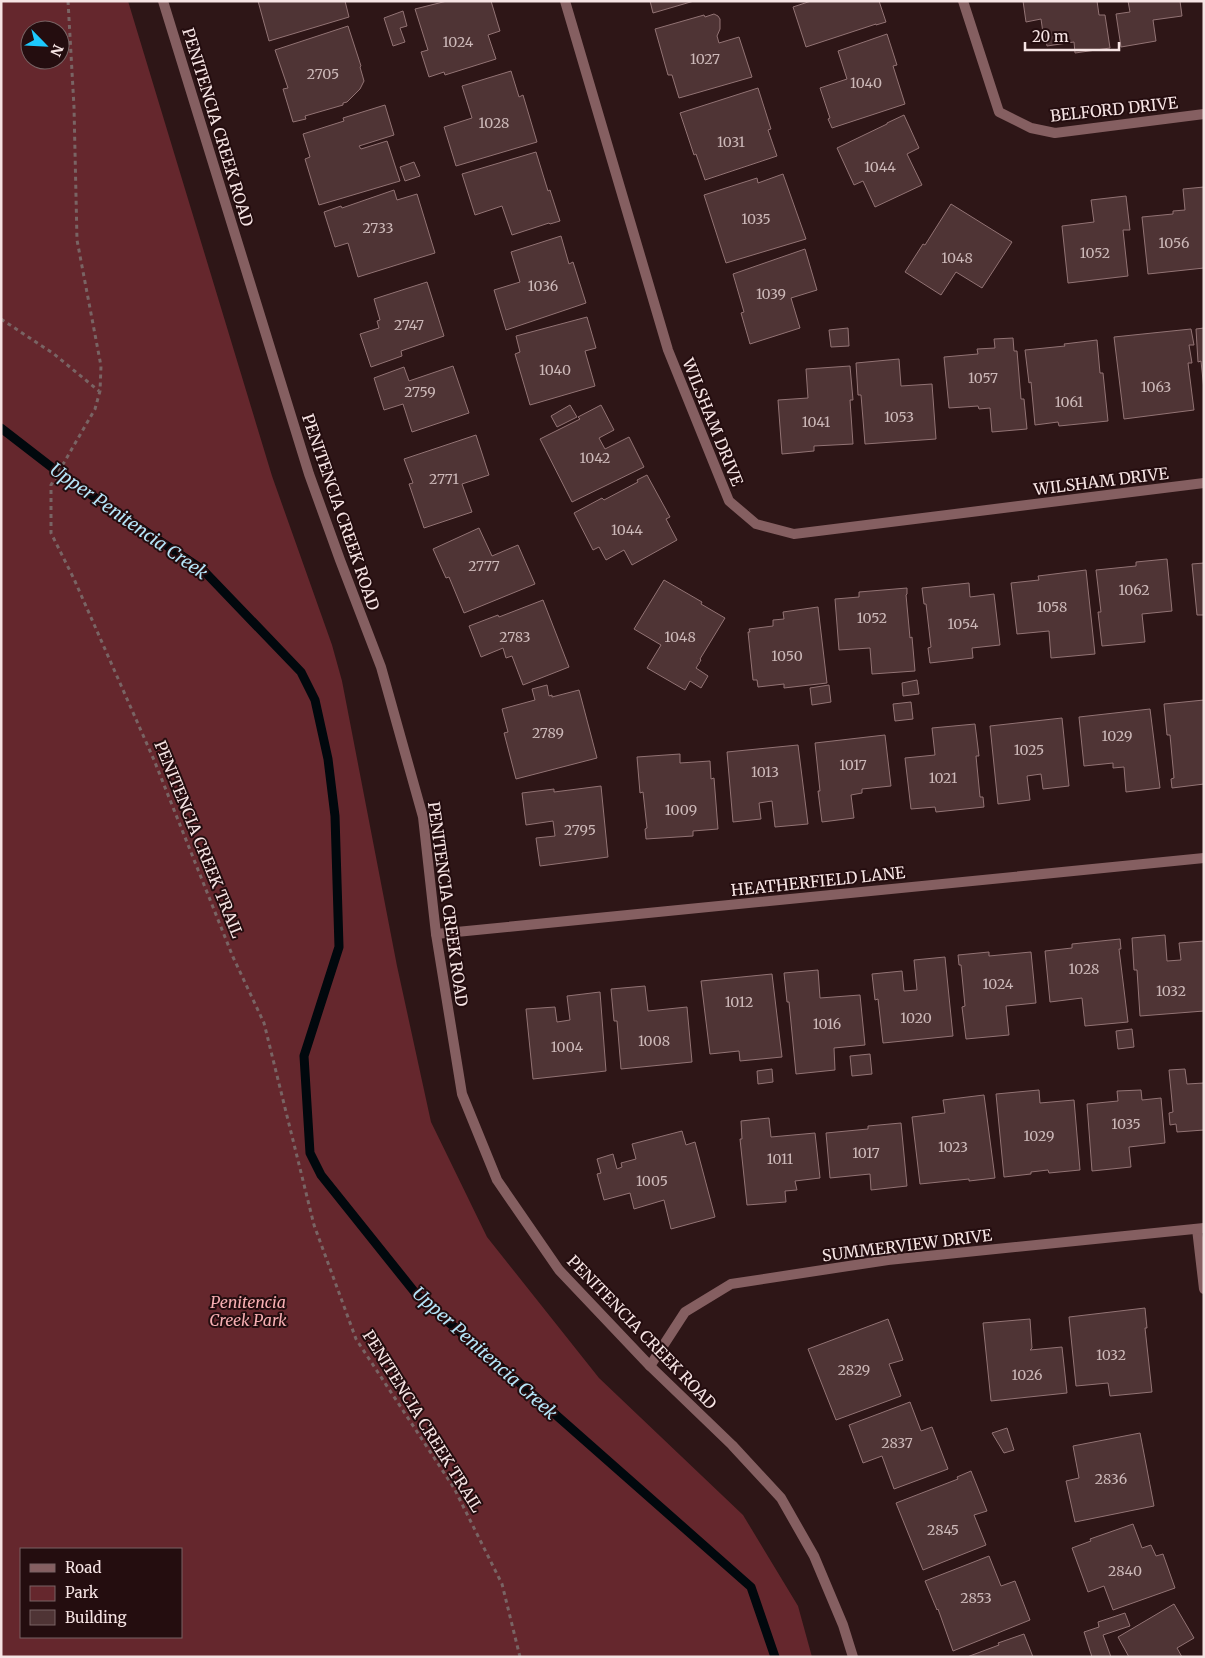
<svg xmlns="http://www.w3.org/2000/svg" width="1205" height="1658" viewBox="0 0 1205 1658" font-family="Merriweather,serif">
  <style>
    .green { fill: #65272d; fill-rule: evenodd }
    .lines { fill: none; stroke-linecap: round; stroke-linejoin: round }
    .stream { stroke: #01080d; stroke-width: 9 }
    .building { fill: #4f3435; stroke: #927374 }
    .path { stroke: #796464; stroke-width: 3; stroke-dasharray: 4 4; stroke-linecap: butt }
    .minor { stroke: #855f61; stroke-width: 10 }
    .tertiary { stroke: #855f61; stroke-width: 10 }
    .labels { text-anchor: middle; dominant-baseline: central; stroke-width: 4; stroke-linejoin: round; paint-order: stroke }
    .number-label { font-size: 14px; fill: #ccb8b8 }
    .street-label { font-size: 16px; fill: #f6e4e4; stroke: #240d0f }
    .park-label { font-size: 16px; font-style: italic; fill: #f6aeb2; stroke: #240d0f }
    .water-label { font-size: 18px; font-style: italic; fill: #b6e5f9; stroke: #240d0f }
  </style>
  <rect width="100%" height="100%" fill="#2e1617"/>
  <path class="green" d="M1,1H128L272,476L332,645L342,681L397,966L431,1122L487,1237L599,1378L743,1515L798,1606L812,1657H1ZM30,30H60V60H30ZM21,1549H181V1637H21Z"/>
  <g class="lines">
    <polyline class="stream" points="1,428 63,476 203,570 301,672 315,700 328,759 335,816 339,947 304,1056 310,1153 321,1175 417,1295 530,1392 751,1587 775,1657"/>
  </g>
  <g class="building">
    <polygon points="258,1 345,1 349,17 269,41"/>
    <polygon points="447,1 491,1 500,31 488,35 496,59 445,75 444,72 429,77 421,52 428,50 415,9"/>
    <polygon points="650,1 694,1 653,13"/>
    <polygon points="811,1 879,1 886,22 876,25 876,24 806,47 793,7"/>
    <polygon points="1023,1 1097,1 1099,15 1105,15 1110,48 1075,53 1074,42 1047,46 1045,33 1043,33 1041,19 1026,22"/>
    <polygon points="1128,1 1180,1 1182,16 1153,20 1156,41 1121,47 1116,14 1130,12"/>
    <polygon points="403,11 407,26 400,28 405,42 393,46 384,18"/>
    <polygon points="714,14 718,16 720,19 720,29 717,36 719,43 739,37 752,77 679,98 672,75 668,75 655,29 704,15 705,17"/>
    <polygon points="348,26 361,66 360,67 364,81 360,89 347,102 343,103 343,105 305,116 306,119 293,122 283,89 288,88 275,50"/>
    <polygon points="887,34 897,65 893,66 905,104 832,128 828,119 830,118 820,88 847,79 838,51"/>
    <polygon points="511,71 519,97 523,95 537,142 456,166 444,127 472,118 462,86"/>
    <polygon points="758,88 771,129 768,130 777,156 705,180 696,154 694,155 680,113"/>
    <polygon points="385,105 394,135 359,146 361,149 387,141 400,181 319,205 305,159 310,157 303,134 344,121 343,118"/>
    <polygon points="904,115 919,148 907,154 922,185 875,207 863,181 854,185 837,148 887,124 887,123"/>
    <polygon points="536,152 548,191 550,190 560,221 550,224 549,223 512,235 502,206 475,215 462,174"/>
    <polygon points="414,162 420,176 405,181 400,167"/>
    <polygon points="783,174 806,239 726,263 704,195 757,178 758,183"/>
    <polygon points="1204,187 1204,268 1148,274 1142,217 1173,214 1173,211 1185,210 1183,189"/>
    <polygon points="394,190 397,200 417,194 435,253 358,277 348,243 335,247 324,212 341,206 342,208"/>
    <polygon points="1126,196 1130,230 1123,230 1128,276 1068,283 1062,226 1094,222 1091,200"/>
    <polygon points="951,204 1012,242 982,288 956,272 941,295 905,272 923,244 925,245"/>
    <polygon points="561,236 569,264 573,262 586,303 506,330 494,290 520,282 511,252"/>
    <polygon points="805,249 817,290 791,298 800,328 750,344 741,313 744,312 733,274"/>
    <polygon points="427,282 444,336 401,351 402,356 371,367 360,334 379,328 377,321 380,320 374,299"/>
    <polygon points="587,317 596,348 585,351 595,386 530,405 515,354 520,352 516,336"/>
    <polygon points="848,328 849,346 831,347 829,330"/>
    <polygon points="1204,328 1204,390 1201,361 1198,362 1196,329"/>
    <polygon points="1191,329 1194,345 1189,345 1192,363 1188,363 1194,410 1124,419 1114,337"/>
    <polygon points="1013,338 1014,351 1017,351 1021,399 1024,399 1027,429 992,432 990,408 979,409 978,406 949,408 944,357 978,354 977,349 995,348 994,339"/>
    <polygon points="1097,340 1100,373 1103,373 1108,421 1059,426 1058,422 1035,425 1031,382 1029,383 1025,350 1065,346 1064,344"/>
    <polygon points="899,359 901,386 932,384 936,439 865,444 861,395 858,395 856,363"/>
    <polygon points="453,366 469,413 412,432 403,404 384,410 374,378 404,367 409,381"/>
    <polygon points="850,366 853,400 850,400 853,444 814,446 814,451 782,454 778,400 808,398 806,369"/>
    <polygon points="570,405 577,417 557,427 551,416"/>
    <polygon points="601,405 614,430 599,438 605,449 629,437 644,467 572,502 540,439 580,419 578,417"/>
    <polygon points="476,435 489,475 462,484 472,512 424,528 409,484 413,483 404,459"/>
    <polygon points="647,475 670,517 666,519 677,540 632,565 624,550 606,560 599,547 593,550 574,513 602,498 604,500 638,482 637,480"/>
    <polygon points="479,528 492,556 518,545 535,584 464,613 449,577 446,578 433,549"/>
    <polygon points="1167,559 1172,611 1142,614 1145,642 1102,646 1098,612 1101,612 1096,570 1136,566 1136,562"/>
    <polygon points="1204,563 1204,615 1197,615 1192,564"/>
    <polygon points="1086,570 1095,654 1051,658 1049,631 1017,634 1011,583 1039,580 1038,576"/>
    <polygon points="664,580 702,602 701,604 725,618 700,659 701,660 696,668 708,676 701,688 690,681 685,690 647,668 661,645 634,629"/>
    <polygon points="969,583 970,597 994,594 1000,645 972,648 973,658 930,663 928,648 931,647 926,604 924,604 922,588"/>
    <polygon points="907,588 907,594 906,595 910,638 912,637 915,671 872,674 870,648 839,650 835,599 859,597 859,592"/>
    <polygon points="543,600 569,667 523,685 512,656 506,658 503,648 481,657 469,626 498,615 499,617"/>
    <polygon points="818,607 827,683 784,688 784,684 758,687 757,680 753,680 748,632 750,632 749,629 773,626 773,620 784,619 783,612"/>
    <polygon points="917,680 919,694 903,696 902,683"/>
    <polygon points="547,685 549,696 552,695 552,697 579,690 597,758 516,779 504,733 508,732 502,709 535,700 532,689"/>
    <polygon points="829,685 831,702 812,705 810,688"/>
    <polygon points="1204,700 1204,784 1172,788 1171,779 1174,778 1170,735 1167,735 1164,704"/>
    <polygon points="911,702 913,719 895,721 893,704"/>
    <polygon points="1150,709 1160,788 1126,792 1124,767 1113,768 1113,763 1084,766 1079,717"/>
    <polygon points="1062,718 1069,786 1043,789 1041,774 1027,776 1030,800 998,804 990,726"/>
    <polygon points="975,724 979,756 976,756 980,797 983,797 984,807 936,812 935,807 911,809 905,758 935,755 932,728"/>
    <polygon points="885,735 891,786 862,789 862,793 851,795 854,818 822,822 818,791 820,791 815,743"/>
    <polygon points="798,745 808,824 775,827 772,801 759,803 761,819 733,822 727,752"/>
    <polygon points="680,754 680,763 710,761 711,779 714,778 718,829 693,831 693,836 646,839 645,829 647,828 643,792 640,793 637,757"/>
    <polygon points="601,786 608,857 540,866 536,838 555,836 553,821 526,825 522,793 554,789 554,792"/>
    <polygon points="1165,935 1167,961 1181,960 1179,943 1204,941 1204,1011 1140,1016 1137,970 1134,970 1132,938"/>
    <polygon points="1120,939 1121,949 1119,949 1128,1022 1085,1026 1082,998 1050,1002 1045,951 1072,948 1072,944"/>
    <polygon points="989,952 989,956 1031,952 1036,1003 1006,1006 1009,1035 966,1039 962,1007 965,1006 961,965 959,965 958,955"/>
    <polygon points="945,957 953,1036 883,1043 878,999 875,1000 872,974 902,971 904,991 917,990 914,960"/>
    <polygon points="818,970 820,998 860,995 865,1045 834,1048 835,1070 796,1074 789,1002 787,1002 784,973"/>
    <polygon points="772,974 782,1057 740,1061 739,1051 710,1054 701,981"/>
    <polygon points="645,986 648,1011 687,1007 692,1062 621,1069 617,1021 614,1021 611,989"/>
    <polygon points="600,992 606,1071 533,1079 526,1009 555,1007 557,1022 570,1020 567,996"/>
    <polygon points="1132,1029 1134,1047 1118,1049 1116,1031"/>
    <polygon points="870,1054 872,1074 852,1076 850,1056"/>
    <polygon points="772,1069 773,1082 758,1084 757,1071"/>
    <polygon points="1185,1069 1187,1084 1204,1083 1204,1130 1177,1132 1176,1124 1170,1125 1169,1113 1173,1112 1169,1070"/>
    <polygon points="1039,1090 1040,1103 1074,1100 1080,1170 1049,1173 1048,1170 1031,1172 1031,1174 1004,1177 996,1094"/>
    <polygon points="1141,1090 1142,1100 1161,1098 1165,1143 1129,1147 1131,1167 1092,1171 1087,1104 1118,1101 1117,1091"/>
    <polygon points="984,1095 995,1178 969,1181 969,1179 920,1184 912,1117 945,1113 943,1100"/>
    <polygon points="769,1118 771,1137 815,1133 820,1178 795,1181 797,1190 785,1191 786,1202 747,1205 740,1139 742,1139 741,1121"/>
    <polygon points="901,1123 907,1186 871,1190 870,1174 830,1178 826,1133 868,1129 868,1126"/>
    <polygon points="682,1131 686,1145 695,1142 715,1217 671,1229 664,1200 634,1209 630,1193 604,1200 597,1174 601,1173 597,1159 613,1154 617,1169 622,1167 621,1163 636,1159 632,1144"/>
    <polygon points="1145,1308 1147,1328 1145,1328 1152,1392 1110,1396 1108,1383 1076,1386 1069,1317"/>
    <polygon points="888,1319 903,1360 889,1364 901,1396 836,1420 808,1349"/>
    <polygon points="1030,1319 1032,1348 1030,1350 1062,1347 1067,1393 991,1401 983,1323"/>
    <polygon points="910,1402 921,1431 932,1427 948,1469 894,1489 882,1456 863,1463 849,1425"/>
    <polygon points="1007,1428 1014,1450 1004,1453 992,1433"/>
    <polygon points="1140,1433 1154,1506 1075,1522 1066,1481 1079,1478 1073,1446"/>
    <polygon points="971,1471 987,1511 974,1515 986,1545 923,1570 896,1503 958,1479 957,1477"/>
    <polygon points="1133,1524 1142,1548 1151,1545 1156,1556 1163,1554 1175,1588 1113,1610 1104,1586 1088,1592 1072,1548 1091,1541 1090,1539"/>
    <polygon points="989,1556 1001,1586 1015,1581 1030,1620 953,1651 938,1609 937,1610 925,1581"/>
    <polygon points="1174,1604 1194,1638 1177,1648 1182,1657 1129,1657 1118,1637"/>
    <polygon points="1125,1613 1130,1626 1103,1635 1111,1657 1092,1657 1084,1632 1099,1627 1098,1622"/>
    <polygon points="1024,1634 1033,1657 967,1657 999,1645 998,1643"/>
  </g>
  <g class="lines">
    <g class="path">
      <polyline points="68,1 74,107 77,240 101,366 100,391 95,409 51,485 51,533 74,579 154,760 233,957 264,1023 314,1225 356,1339 454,1488 502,1584 520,1657"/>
      <polyline points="1,319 54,354 99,391"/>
    </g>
    <g class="minor">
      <polyline points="565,1 668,350 729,501 756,524 794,534 1204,483"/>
      <polyline points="963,1 999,112 1031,128 1055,133 1204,114"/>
      <polyline points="436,934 1204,858"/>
      <polyline points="1197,1229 1204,1289"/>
      <polyline points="650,1366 685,1312 731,1284 888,1260 1204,1228"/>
    </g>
    <polyline class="tertiary" points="163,1 309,474 340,560 381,667 423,817 436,934 462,1094 497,1180 559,1270 650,1366 732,1445 781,1498 814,1556 843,1625 853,1657"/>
  </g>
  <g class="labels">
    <g class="number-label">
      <text x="458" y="42">1024</text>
      <text x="705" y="59">1027</text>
      <text x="323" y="74">2705</text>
      <text x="866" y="83">1040</text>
      <text x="494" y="123">1028</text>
      <text x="731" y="142">1031</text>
      <text x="880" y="167">1044</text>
      <text x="756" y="219">1035</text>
      <text x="378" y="228">2733</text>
      <text x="1174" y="243">1056</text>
      <text x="1095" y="253">1052</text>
      <text x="957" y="258">1048</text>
      <text x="543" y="286">1036</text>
      <text x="771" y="294">1039</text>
      <text x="409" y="325">2747</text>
      <text x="555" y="370">1040</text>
      <text x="983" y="378">1057</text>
      <text x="1156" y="387">1063</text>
      <text x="420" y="392">2759</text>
      <text x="1069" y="402">1061</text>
      <text x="899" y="417">1053</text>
      <text x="816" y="422">1041</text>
      <text x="595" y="458">1042</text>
      <text x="444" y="479">2771</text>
      <text x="627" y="530">1044</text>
      <text x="484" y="566">2777</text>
      <text x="1134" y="590">1062</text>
      <text x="1052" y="607">1058</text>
      <text x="872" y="618">1052</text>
      <text x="963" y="624">1054</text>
      <text x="515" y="637">2783</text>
      <text x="680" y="637">1048</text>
      <text x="787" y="656">1050</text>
      <text x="548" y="733">2789</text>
      <text x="1117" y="736">1029</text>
      <text x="1029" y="750">1025</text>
      <text x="853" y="765">1017</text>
      <text x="765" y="772">1013</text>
      <text x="943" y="778">1021</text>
      <text x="681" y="810">1009</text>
      <text x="580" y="830">2795</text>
      <text x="1084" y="969">1028</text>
      <text x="998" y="984">1024</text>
      <text x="1171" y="991">1032</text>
      <text x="739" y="1002">1012</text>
      <text x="916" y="1018">1020</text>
      <text x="827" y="1024">1016</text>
      <text x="654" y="1041">1008</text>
      <text x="567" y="1047">1004</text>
      <text x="1126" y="1124">1035</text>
      <text x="1039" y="1136">1029</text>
      <text x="953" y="1147">1023</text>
      <text x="866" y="1153">1017</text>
      <text x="780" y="1159">1011</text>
      <text x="652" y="1181">1005</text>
      <text x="1111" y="1355">1032</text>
      <text x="854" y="1370">2829</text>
      <text x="1027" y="1375">1026</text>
      <text x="897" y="1443">2837</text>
      <text x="1111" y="1479">2836</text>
      <text x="943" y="1530">2845</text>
      <text x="1125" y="1571">2840</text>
      <text x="976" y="1598">2853</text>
    </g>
    <g class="street-label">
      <text transform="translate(1114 109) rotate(-6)">BELFORD DRIVE</text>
      <text transform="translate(218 127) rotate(73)">PENITENCIA CREEK ROAD</text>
      <text transform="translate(713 422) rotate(68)">WILSHAM DRIVE</text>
      <text transform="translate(1101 481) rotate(-7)">WILSHAM DRIVE</text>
      <text transform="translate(341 512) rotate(71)">PENITENCIA CREEK ROAD</text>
      <text transform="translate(199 839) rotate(68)">PENITENCIA CREEK TRAIL</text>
      <text transform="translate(818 881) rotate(-6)">HEATHERFIELD LANE</text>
      <text transform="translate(448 904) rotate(82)">PENITENCIA CREEK ROAD</text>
      <text transform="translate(907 1245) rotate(-7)">SUMMERVIEW DRIVE</text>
      <text transform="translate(642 1332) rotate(46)">PENITENCIA CREEK ROAD</text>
      <text transform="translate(423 1421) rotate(58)">PENITENCIA CREEK TRAIL</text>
    </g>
    <g class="park-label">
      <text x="248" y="1302">Penitencia<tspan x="248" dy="18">Creek Park</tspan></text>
    </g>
    <g class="water-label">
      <text transform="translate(129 521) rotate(35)">Upper Penitencia Creek</text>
      <text transform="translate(485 1353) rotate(42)">Upper Penitencia Creek</text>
    </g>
  </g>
  <rect width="1205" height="1658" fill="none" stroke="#f6e4e4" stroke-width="5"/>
  <rect x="20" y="1548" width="162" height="90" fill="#240d0f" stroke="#786364"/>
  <rect x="30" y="1564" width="25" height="8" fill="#855f61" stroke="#786364"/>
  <text x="65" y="1573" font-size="15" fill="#f6e4e4">Road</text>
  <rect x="30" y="1586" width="25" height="15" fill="#65272d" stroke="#786364"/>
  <text x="65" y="1598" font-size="15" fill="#f6e4e4">Park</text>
  <rect x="30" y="1610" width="25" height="15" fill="#4f3435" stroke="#786364"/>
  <text x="65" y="1623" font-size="15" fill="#f6e4e4">Building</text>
  <g transform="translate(45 45) rotate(114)"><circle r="24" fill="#240d0f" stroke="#786364"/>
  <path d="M0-4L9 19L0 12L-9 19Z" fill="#1dc9fd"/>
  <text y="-8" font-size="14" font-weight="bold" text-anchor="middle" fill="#f6e4e4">N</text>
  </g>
  <path d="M1025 42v8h94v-8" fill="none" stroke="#f6e4e4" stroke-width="2.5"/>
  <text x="1032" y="42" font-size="15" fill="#f6e4e4" stroke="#240d0f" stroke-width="4" paint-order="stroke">20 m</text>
</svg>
